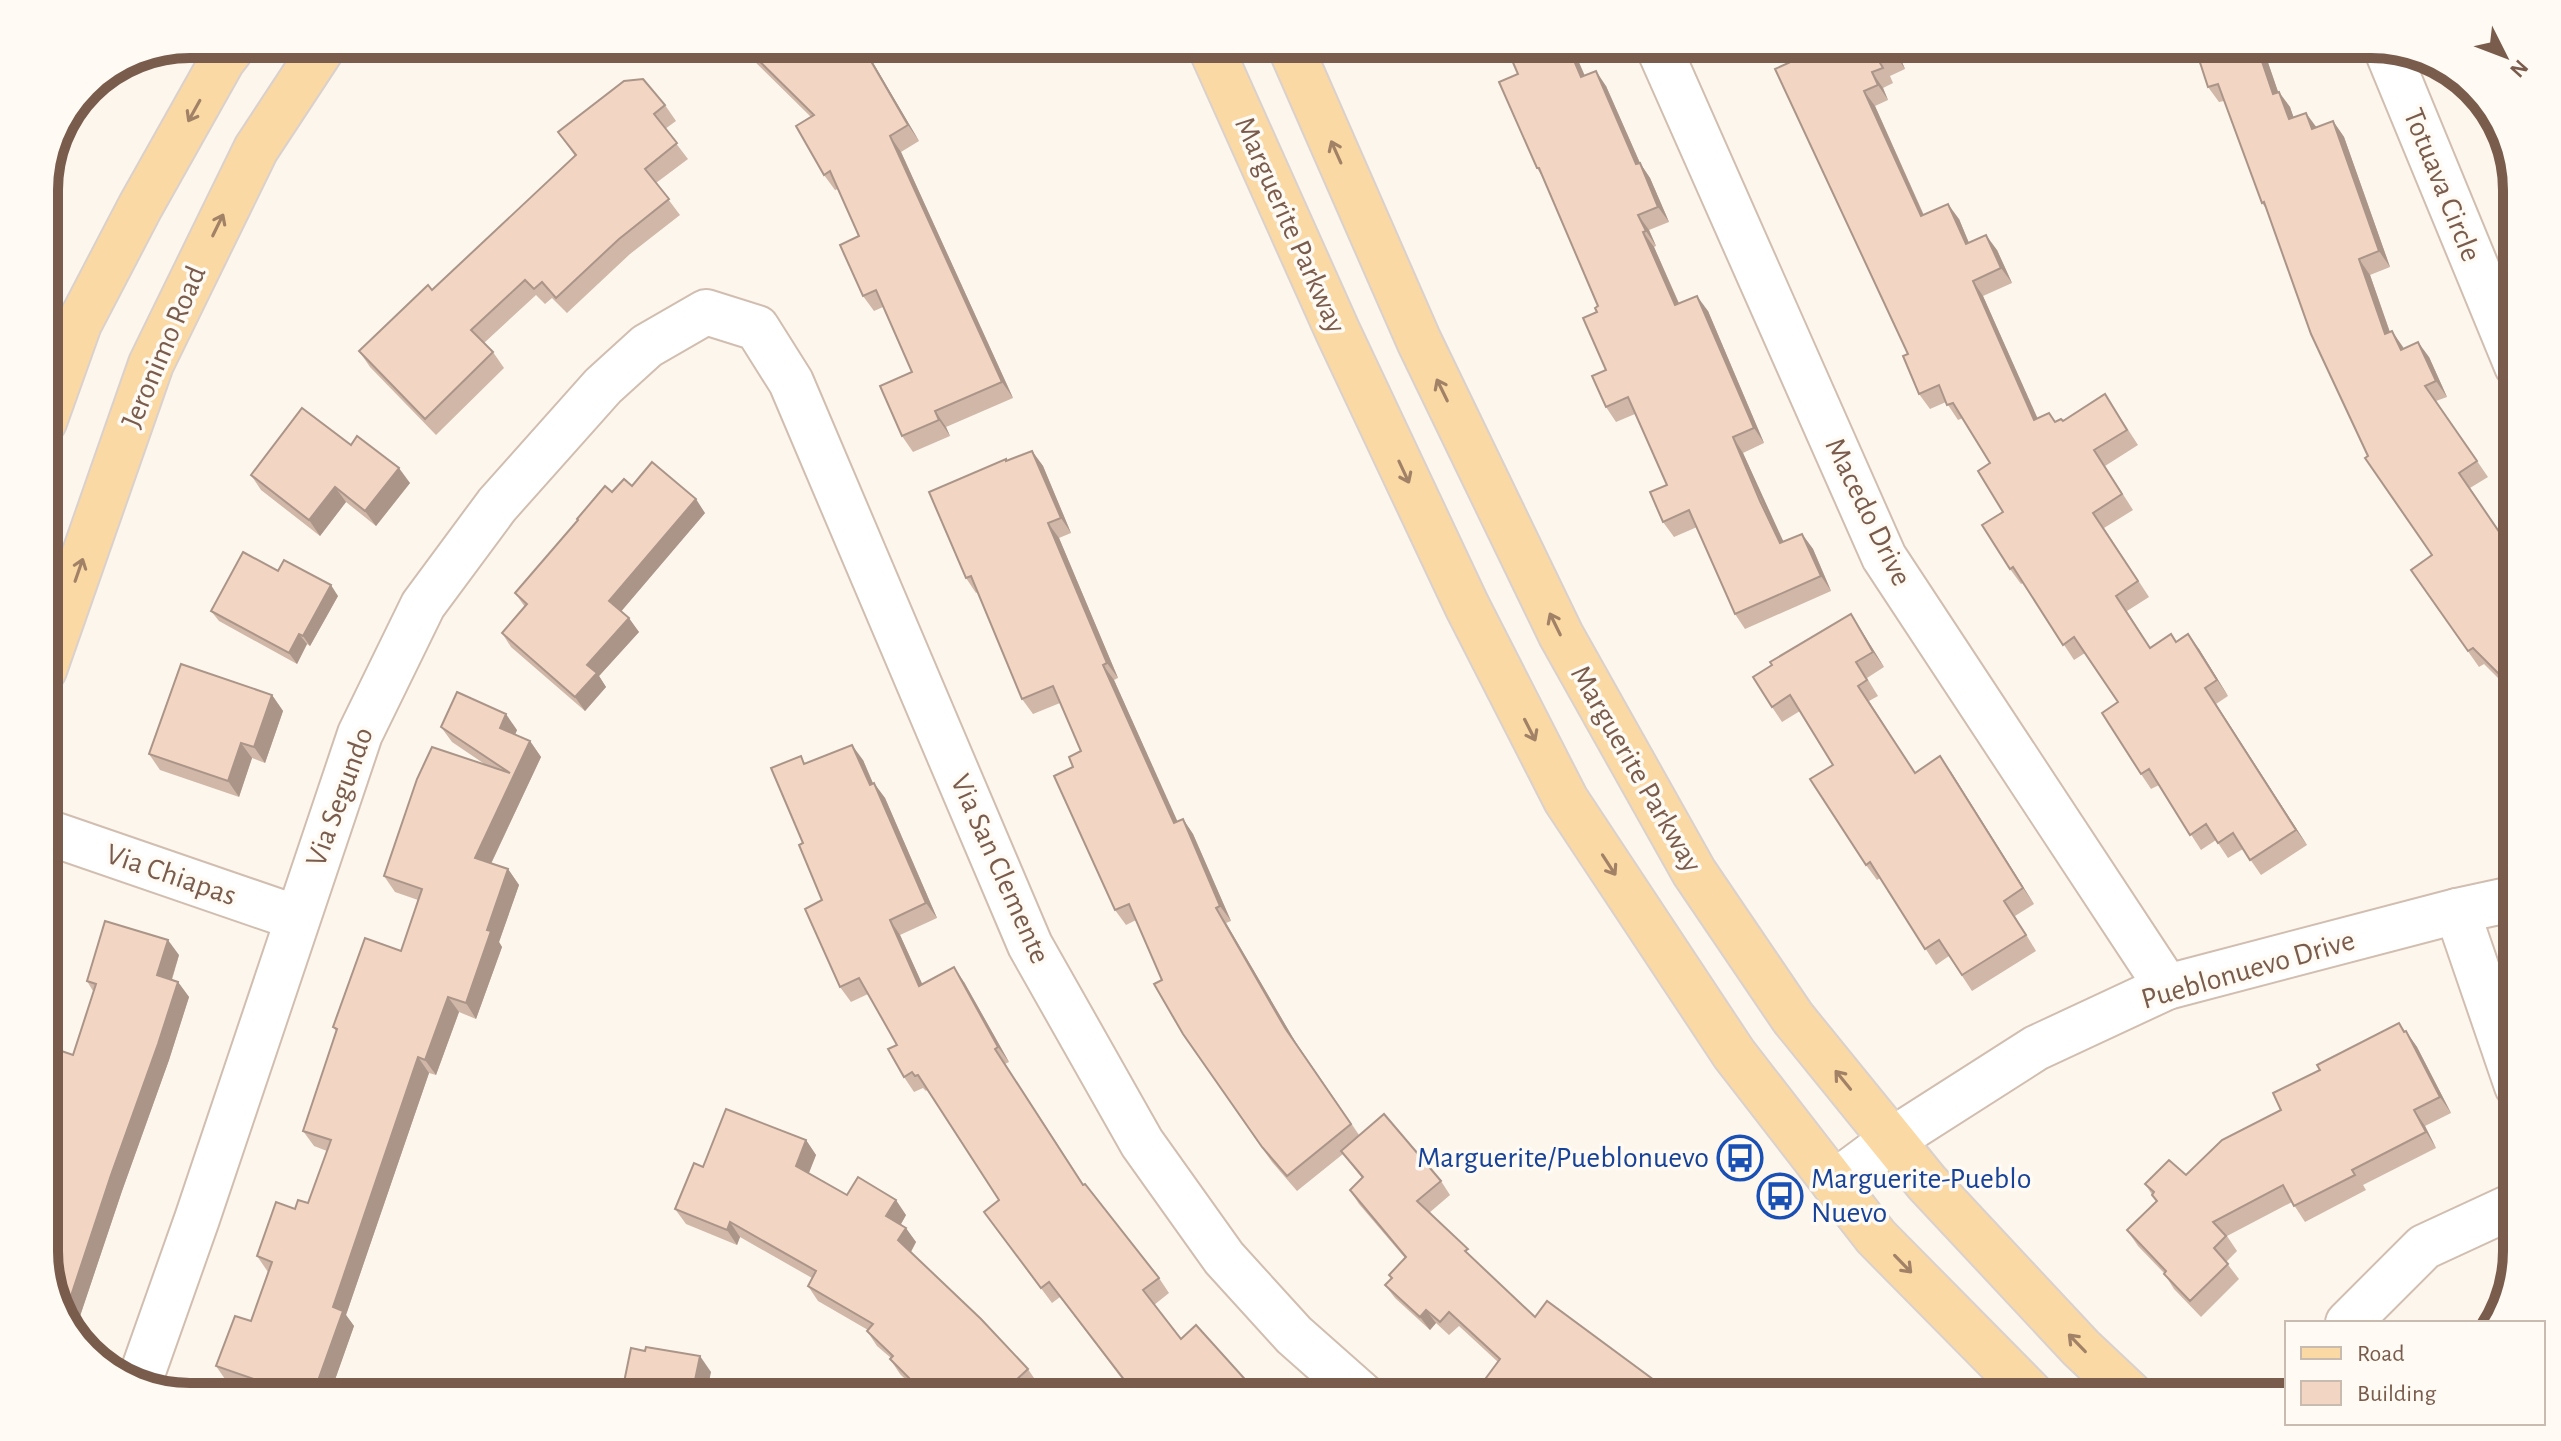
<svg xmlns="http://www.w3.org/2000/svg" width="2561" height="1441" viewBox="0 0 2561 1441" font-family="'Alegreya Sans',sans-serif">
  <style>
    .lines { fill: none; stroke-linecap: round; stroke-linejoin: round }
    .minor-casing { stroke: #d1beb0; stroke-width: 48 }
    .major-casing { stroke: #dad1cd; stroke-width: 48 }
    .minor { stroke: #fff; stroke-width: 44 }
    .major { stroke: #fbd9a5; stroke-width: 44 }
    .wall { fill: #d1b7a8 }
    .shaded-wall { fill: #aa9588 }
    .building { fill: #f3d5c3; stroke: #aa9588; stroke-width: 2 }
    .oneway { stroke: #a18267 }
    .labels { text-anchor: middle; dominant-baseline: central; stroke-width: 7; stroke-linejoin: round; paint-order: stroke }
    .street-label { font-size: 30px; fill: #7a5c4d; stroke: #fffaf3 }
    .transit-label { font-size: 30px; fill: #164399; stroke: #fffaf3; text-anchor: end }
    .rim { fill: none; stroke: #7a5c4d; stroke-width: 10 }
  </style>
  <rect width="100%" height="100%" fill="#fdf6ec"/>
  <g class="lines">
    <g class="minor-casing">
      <g id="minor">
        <polyline points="1657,44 1884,557 2167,987"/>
        <polyline points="2386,48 2517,366"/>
        <polyline points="44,831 297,918"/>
        <polyline points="2457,911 2517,1086"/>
        <polyline points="1834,1183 1892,1140 2036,1048 2167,987 2457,911 2517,898"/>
        <polyline points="2348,1323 2424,1247 2517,1204"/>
        <polyline points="139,1383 197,1219 360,734 423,605 497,505 603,386 647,346 706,312 757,328 791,382 1030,945 1142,1143 1224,1258 1294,1335 1364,1397"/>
      </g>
    </g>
    <g class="major-casing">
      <g id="major">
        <polyline points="1209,44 1338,332 1467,606 1566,800 1734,1054 1834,1183 1876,1237 2034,1397"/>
        <polyline points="1289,44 1419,341 1561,635 1694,872 1793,1018 1927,1183 2081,1348 2133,1397"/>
        <polyline points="44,422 79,324 140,207 222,61 235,44"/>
        <polyline points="44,670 151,364 256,149 325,44"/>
      </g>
    </g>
    <use href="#minor" class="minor"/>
    <use href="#major" class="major"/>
  </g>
  <g class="wall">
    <polygon points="737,44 862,44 919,141 901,152 1013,398 946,427 950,436 913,452 902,436 912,372 883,307 874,311 863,296 859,236 838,189 835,190 824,175 811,117"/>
    <polygon points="1505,44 1571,44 1584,76 1606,86 1640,163 1650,178 1669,222 1649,230 1656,246 1654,247 1679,303 1708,311 1764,443 1743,453 1771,516 1783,542 1802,534 1813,549 1831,591 1745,629 1735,614 1697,527 1674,537 1663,522 1667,485 1635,414 1616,422 1606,407 1606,370 1597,312 1598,306 1543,178 1537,168 1518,74"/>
    <polygon points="1894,44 1905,69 1890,76 1893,83 1883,88 1888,100 1875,106 1924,215 1959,219 1969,243 1997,250 2012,283 1983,296 2037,418 2056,422 2063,421 2105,394 2138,445 2105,466 2133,510 2104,528 2149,597 2127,611 2150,648 2176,641 2199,649 2228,696 2216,704 2307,845 2261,875 2243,849 2228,858 2216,840 2201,850 2159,785 2151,789 2141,774 2118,702 2085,653 2074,660 2023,583 2021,584 2010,569 2003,512 1990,463 1963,418 1958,420 1946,402 1930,409 1919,394 1908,354 1795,60"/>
    <polygon points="2194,44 2274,44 2263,48 2278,92 2290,107 2293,117 2317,127 2333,121 2344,137 2390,267 2370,275 2390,332 2404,349 2429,357 2447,397 2436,401 2488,477 2470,488 2502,536 2517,526 2517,697 2484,664 2479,667 2411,570 2432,555 2368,456 2267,210 2262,203 2224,101 2219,102 2208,87"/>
    <polygon points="665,105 676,121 665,129 688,159 656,183 680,215 630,254 567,313 552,298 545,304 536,295 484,343 493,352 504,368 436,435 370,367 359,351 432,290 575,156 558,132"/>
    <polygon points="351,445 410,483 376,526 346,502 320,536 261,490 251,475"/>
    <polygon points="1032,451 1043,466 1071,533 1059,538 1118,678 1114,680 1177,822 1183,819 1193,834 1231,921 1226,923 1296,1043 1359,1135 1441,1181 1450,1195 1429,1213 1477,1262 1535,1317 1677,1397 1503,1397 1496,1392 1486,1378 1498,1362 1459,1326 1449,1335 1436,1323 1430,1330 1395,1298 1385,1285 1392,1278 1405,1258 1359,1204 1350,1190 1362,1178 1343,1154 1297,1191 1272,1162 1183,1034 1162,980 1136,920 1126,925 1115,910 1073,767 1081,751 1060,703 1033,714 1022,699 978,592 976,593 966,578 1007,461"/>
    <polygon points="632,486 705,513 621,611 639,632 599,676 606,687 585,711 511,647 502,633 525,607 515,593 612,492"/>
    <polygon points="278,571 338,596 310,646 307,644 297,664 219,621 211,611"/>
    <polygon points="1861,630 1884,667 1867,678 1878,696 1869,701 1915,773 1951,772 2034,904 2015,916 2036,951 1972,991 1949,956 1936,965 1880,878 1877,880 1866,865 1833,765 1800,711 1782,722 1772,707"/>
    <polygon points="272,695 283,711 265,763 252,758 239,797 160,770 149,754"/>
    <polygon points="441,727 517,730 515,735 530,741 541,757 491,864 508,869 519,885 499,942 502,947 476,1019 459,1012 436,1075 429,1073 346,1315 354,1326 331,1391 334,1395 250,1390 227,1382 216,1366 251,1321 268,1272 257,1256 295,1209 308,1203 327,1151 314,1146 303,1131 336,1031 333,1027 401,951 418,900 395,892 384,876 486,765 452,742"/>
    <polygon points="863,760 873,783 885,798 937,918 900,935 922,984 964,982 1009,1062 1005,1064 1084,1185 1159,1278 1169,1293 1154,1305 1181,1339 1261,1397 1132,1397 1126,1388 1128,1387 1060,1297 1052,1303 984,1212 999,1200 927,1090 926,1091 923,1088 914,1092 904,1077 897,1045 868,994 851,1002 840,987 822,900 803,843 806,763"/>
    <polygon points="179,955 172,980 178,982 189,997 169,1060 122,1191 74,1334 64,1324 93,991 87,981"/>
    <polygon points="2399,1023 2417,1047 2451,1113 2425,1126 2436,1148 2363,1185 2366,1190 2305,1222 2292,1202 2227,1236 2237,1251 2226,1262 2239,1279 2201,1317 2174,1289 2164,1273 2138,1246 2127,1230 2157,1202 2145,1184 2186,1175 2281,1110 2320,1070"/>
    <polygon points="806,1140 816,1155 809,1173 847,1195 906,1215 901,1224 916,1242 911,1252 1028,1369 1038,1384 1025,1396 1026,1397 923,1397 900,1374 890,1359 891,1358 877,1346 867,1331 868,1330 818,1301 808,1286 812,1278 740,1237 737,1245 686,1224 675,1209 703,1167"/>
  </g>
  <g class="shaded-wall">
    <polygon points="861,44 862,44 919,141 908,125"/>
    <polygon points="1567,44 1571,44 1592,92 1581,77"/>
    <polygon points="1890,44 1894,44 1905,69 1895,54"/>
    <polygon points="2256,44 2261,44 2263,48 2284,109 2273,94"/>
    <polygon points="1596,71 1606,86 1647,179 1636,164"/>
    <polygon points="1872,72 1883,88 1888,100 1878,85"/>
    <polygon points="1864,91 1875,106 1931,232 1921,216"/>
    <polygon points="2279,92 2290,107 2300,135 2289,119"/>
    <polygon points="2306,113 2317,128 2312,129"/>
    <polygon points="2333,121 2344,137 2390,267 2379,251"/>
    <polygon points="890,136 901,152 1013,398 1002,382"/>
    <polygon points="1640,163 1650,178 1669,222 1658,207"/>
    <polygon points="1948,204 1959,219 1976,260 1966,244"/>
    <polygon points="1638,215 1649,230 1656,246 1646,231"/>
    <polygon points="1643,232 1654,247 1686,320 1675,305"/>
    <polygon points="1986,235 1997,250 2012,283 2001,268"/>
    <polygon points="2359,259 2370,275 2396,350 2385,334"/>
    <polygon points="1973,281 1983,296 2045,435 2034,420"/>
    <polygon points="1697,296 1708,311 1764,443 1754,428"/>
    <polygon points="2392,331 2403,347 2412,366 2401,350"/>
    <polygon points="2418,342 2429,357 2447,397 2436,381"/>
    <polygon points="935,411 946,427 950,436 939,420"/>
    <polygon points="1733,437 1743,453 1791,558 1780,543"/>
    <polygon points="1032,451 1043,466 1071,533 1061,518"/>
    <polygon points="399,468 410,483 376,526 365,511"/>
    <polygon points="335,487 346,502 320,536 309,520"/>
    <polygon points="696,499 705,513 619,614 609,601"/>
    <polygon points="1048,523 1059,538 1118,678 1107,663"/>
    <polygon points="1802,534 1813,549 1831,591 1821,576"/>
    <polygon points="331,585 338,596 310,646 303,636"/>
    <polygon points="1851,614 1861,630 1884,667 1873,652"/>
    <polygon points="629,618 639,632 599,676 606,687 585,711 575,697 587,665"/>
    <polygon points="299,634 307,644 297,664 289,653"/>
    <polygon points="2188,634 2199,649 2228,696 2217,680"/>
    <polygon points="1103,665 1114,680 1185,838 1174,823"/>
    <polygon points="2205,688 2216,704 2307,845 2296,830"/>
    <polygon points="272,695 283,711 265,763 254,747"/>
    <polygon points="506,714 517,730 511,743 500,728"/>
    <polygon points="530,741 541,757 486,874 475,858"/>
    <polygon points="241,743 252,758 239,797 228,781"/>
    <polygon points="852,745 863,760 880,800 870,785"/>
    <polygon points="1940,756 1951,772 2034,904 2023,888"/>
    <polygon points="874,783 885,798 937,918 926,903"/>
    <polygon points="1183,819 1193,834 1231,921 1220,906"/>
    <polygon points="508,869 519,885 499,942 502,947 476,1019 466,1003 487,930"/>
    <polygon points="1216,908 1226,923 1296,1043 1362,1139 1285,1028"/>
    <polygon points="890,920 900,935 930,1001 919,986"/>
    <polygon points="168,940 179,955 168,991 157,975"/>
    <polygon points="954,967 964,982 1009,1062 998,1047"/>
    <polygon points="178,982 189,997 169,1060 122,1191 74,1334 64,1324 63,1320 111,1175"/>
    <polygon points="448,997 459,1012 436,1075 425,1060"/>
    <polygon points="2406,1031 2417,1047 2451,1113 2440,1097"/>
    <polygon points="418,1057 429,1073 346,1315 354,1326 331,1391 334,1395 333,1397 317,1397 319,1378 333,1307"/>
    <polygon points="2414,1110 2425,1126 2436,1148 2426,1132"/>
    <polygon points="806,1140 816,1155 806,1180 796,1166"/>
    <polygon points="896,1200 906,1215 897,1231 886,1216"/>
    <polygon points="730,1222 740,1237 737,1245 727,1230"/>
    <polygon points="906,1228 916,1242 909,1255 898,1240"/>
    <polygon points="1426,1310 1436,1323 1430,1330 1420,1317"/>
    <polygon points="700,1356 711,1372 706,1397 694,1385"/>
    <polygon points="709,1388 716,1397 707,1397"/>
  </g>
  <g class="building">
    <polygon points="742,44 861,44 908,125 890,136 1002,382 935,411 939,420 902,436 880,386 912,372 876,290 863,296 840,245 859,236 830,171 824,175 796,126 814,115"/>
    <polygon points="1505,44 1567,44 1581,77 1596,71 1636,164 1640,163 1658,207 1638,215 1646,231 1643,232 1675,305 1697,296 1754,428 1733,437 1760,501 1780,543 1802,534 1821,576 1735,614 1689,510 1663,522 1650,492 1667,485 1628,397 1606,407 1592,376 1606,370 1583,318 1597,312 1595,308 1598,306 1539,168 1537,168 1499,82 1518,74"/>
    <polygon points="1788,44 1890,44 1895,54 1879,61 1883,68 1872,72 1878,85 1864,91 1921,216 1948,204 1966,244 1986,235 2001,268 1973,281 2034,420 2049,413 2055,422 2061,419 2063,421 2105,394 2127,430 2094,450 2122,494 2093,513 2138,581 2116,596 2150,648 2171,634 2176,642 2188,634 2217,680 2205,688 2296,830 2250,860 2233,833 2218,843 2206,824 2190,835 2149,769 2141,774 2102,713 2118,702 2074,637 2063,645 2013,567 2010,569 1982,525 2003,512 1978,471 1990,463 1953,403 1947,405 1939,385 1919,394 1903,356 1908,354 1775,69 1795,60"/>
    <polygon points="2194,44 2256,44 2273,94 2279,92 2289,119 2306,113 2312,129 2333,121 2379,251 2359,259 2385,334 2392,331 2401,350 2418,342 2436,381 2425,386 2477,461 2459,473 2502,536 2517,526 2517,692 2473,648 2468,651 2411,570 2432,555 2365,458 2368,456 2311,334 2264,202 2262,203 2218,84 2208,87"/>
    <polygon points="643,79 665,105 654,114 677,143 645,169 669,199 619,239 556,298 542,282 534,289 525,280 471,330 493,352 425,419 359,351 428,285 432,290 576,155 558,132 624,81"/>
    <polygon points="302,408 351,445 357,436 399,468 365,511 335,487 309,520 251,475"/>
    <polygon points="1032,451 1061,518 1048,523 1107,663 1103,665 1174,823 1183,819 1220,906 1216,908 1285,1028 1351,1124 1287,1176 1262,1147 1183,1034 1154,984 1162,980 1129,904 1115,910 1054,776 1073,767 1069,757 1081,751 1053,686 1022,699 971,576 966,578 929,492 1006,459 1006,461"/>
    <polygon points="652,462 696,499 609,601 629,618 587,665 597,673 575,697 502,633 527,604 515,593 578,520 577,519 605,486 612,492 624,479 632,486"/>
    <polygon points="243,552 278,571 284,560 331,585 303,636 299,634 289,653 211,611"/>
    <polygon points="1851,614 1873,652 1856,662 1867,680 1858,686 1915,773 1940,756 2023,888 2004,901 2026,935 1962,975 1939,940 1925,949 1870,862 1866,865 1810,779 1833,765 1790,695 1772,707 1753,677 1772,665 1770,662"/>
    <polygon points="181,664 272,695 254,747 241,743 228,781 149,754"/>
    <polygon points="457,692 506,714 500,728 530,741 475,858 508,869 487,930 491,931 466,1003 448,997 425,1060 418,1057 333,1307 343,1311 319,1378 323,1380 317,1397 247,1397 254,1379 216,1366 235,1316 251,1321 272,1262 257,1256 276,1202 295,1209 298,1200 308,1203 331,1140 303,1131 337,1029 333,1027 365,938 401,951 422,889 384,876 417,779 432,747 510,773 441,727"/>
    <polygon points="852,745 870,785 874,783 926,903 890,920 919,986 954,967 998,1047 995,1049 1083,1185 1085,1184 1159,1278 1143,1290 1181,1339 1196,1325 1261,1397 1134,1397 1126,1388 1129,1386 1049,1282 1041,1288 984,1212 999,1200 918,1075 915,1076 912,1072 904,1077 888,1049 897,1045 859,978 840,987 805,909 822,900 799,845 803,843 771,768 801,756 804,764"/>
    <polygon points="105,921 168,940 157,975 178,982 158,1044 111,1175 63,1320 44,1260 44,1045 73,1055 96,984 87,981"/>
    <polygon points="2399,1023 2404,1032 2406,1031 2440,1097 2414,1110 2426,1132 2352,1170 2355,1175 2294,1206 2283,1185 2213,1222 2226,1236 2214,1248 2228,1264 2190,1301 2164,1274 2166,1271 2127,1230 2157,1201 2152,1195 2154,1192 2145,1184 2169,1160 2186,1175 2222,1140 2281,1110 2273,1093 2320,1070 2317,1065"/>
    <polygon points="726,1109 806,1140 796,1166 847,1195 858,1177 896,1200 886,1216 906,1228 898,1240 981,1319 1028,1369 1013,1383 1026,1397 928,1397 890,1359 893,1356 867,1331 873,1324 808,1286 816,1271 730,1222 727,1230 675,1209 694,1163 703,1167"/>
    <polygon points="1384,1114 1441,1181 1417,1201 1468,1249 1465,1251 1535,1317 1547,1301 1677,1397 1512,1397 1486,1378 1500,1359 1449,1312 1440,1322 1426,1310 1420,1317 1385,1285 1392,1278 1389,1275 1406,1257 1350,1190 1363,1177 1341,1151"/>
    <polygon points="646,1347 700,1356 694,1385 709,1388 707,1397 621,1397 631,1348 645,1351"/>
  </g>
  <defs><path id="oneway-shaft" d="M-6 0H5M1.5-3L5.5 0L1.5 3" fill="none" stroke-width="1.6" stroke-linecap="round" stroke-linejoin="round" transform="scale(2)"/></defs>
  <g class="oneway">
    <use href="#oneway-shaft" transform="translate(194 111) rotate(119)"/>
    <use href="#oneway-shaft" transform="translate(1336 152) rotate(-114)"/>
    <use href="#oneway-shaft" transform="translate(218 225) rotate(-64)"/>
    <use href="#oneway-shaft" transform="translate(1442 390) rotate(-116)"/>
    <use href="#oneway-shaft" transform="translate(1404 472) rotate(65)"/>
    <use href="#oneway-shaft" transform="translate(79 570) rotate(-71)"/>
    <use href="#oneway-shaft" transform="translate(1555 624) rotate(-116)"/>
    <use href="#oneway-shaft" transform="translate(1530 730) rotate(63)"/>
    <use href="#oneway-shaft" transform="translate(1609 865) rotate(57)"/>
    <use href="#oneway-shaft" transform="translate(1843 1080) rotate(-129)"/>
    <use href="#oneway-shaft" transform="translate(1903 1264) rotate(46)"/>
    <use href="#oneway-shaft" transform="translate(2077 1343) rotate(-134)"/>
  </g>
  <defs>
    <g id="bus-ring" transform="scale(2.3)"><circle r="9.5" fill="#fffaf3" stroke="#1a4fb4" stroke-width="1.5"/><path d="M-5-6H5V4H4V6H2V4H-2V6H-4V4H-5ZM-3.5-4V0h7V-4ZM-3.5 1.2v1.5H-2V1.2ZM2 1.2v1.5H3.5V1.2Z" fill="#1a4fb4"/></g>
  </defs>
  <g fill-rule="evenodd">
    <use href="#bus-ring" x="1740" y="1158"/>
    <use href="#bus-ring" x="1780" y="1196"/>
  </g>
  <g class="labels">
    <g class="street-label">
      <text transform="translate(2442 185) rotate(68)">Totuava Circle</text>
      <text transform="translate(1290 225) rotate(66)">Marguerite Parkway</text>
      <text transform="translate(164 347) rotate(-67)">Jeronimo Road</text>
      <text transform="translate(1868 512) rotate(64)">Macedo Drive</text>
      <text transform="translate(1636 769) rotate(60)">Marguerite Parkway</text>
      <text transform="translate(340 797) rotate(-70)">Via Segundo</text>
      <text transform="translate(1000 869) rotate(66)">Via San Clemente</text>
      <text transform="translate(171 875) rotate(19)">Via Chiapas</text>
      <text transform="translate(2248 970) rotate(-16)">Pueblonuevo Drive</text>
    </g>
    <g class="transit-label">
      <text x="1709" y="1158">Marguerite/Pueblonuevo</text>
      <text x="1811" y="1179" text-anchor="start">Marguerite-Pueblo<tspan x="1811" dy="34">Nuevo</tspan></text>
    </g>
  </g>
  <path d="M0 0H2561V1441H0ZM190 58H2371A132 132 0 0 1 2503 190V1251A132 132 0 0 1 2371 1383H190A132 132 0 0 1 58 1251V190A132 132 0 0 1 190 58Z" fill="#fffaf3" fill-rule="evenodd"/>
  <path class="rim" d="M190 58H2371A132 132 0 0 1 2503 190V1251A132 132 0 0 1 2371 1383H190A132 132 0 0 1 58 1251V190A132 132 0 0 1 190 58Z"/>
  <rect x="2285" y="1321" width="260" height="104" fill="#fffaf3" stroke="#cabbb1" stroke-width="2"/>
  <rect x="2301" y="1347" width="40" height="12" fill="#fbd9a5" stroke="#cabbb1" stroke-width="2"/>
  <text x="2357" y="1361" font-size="24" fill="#7a5c4d">Road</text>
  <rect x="2301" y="1381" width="40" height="24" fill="#f3d5c3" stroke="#cabbb1" stroke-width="2"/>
  <text x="2357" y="1401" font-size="24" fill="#7a5c4d">Building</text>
  <g transform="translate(2505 56) rotate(132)" stroke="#fffaf3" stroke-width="6" paint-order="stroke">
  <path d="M0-6L14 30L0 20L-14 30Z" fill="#7a5c4d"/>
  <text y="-12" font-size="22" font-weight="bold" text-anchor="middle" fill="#7a5c4d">N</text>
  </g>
</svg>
